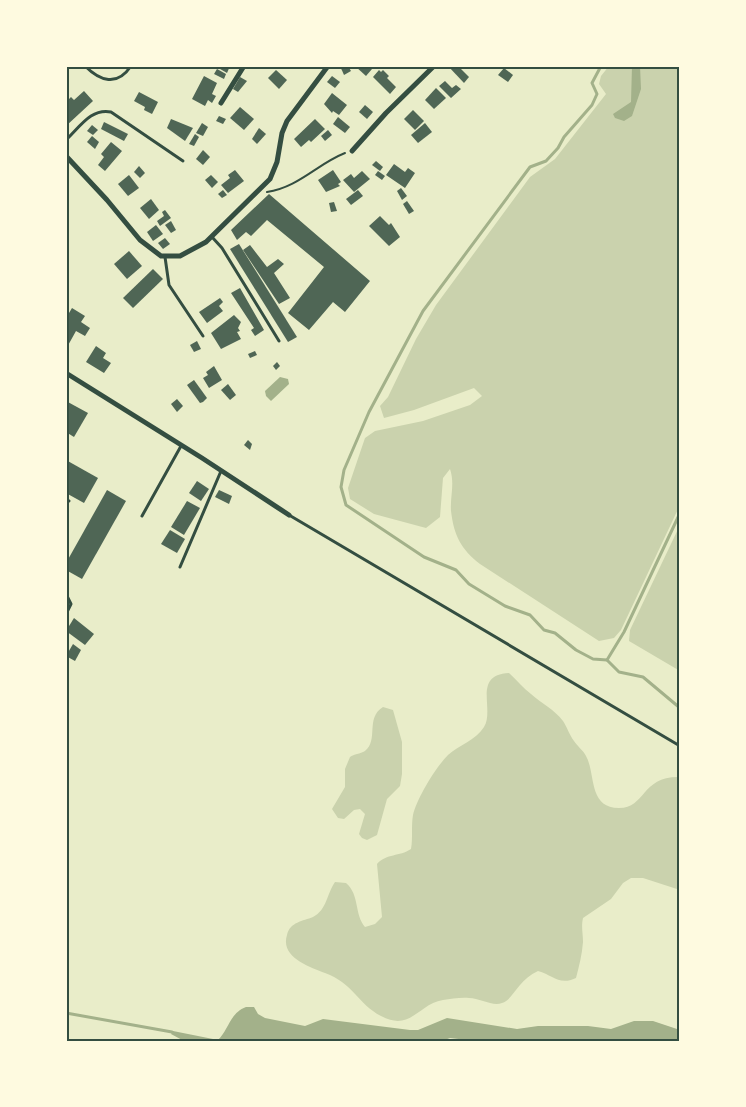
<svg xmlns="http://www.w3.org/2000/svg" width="746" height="1107" viewBox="0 0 746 1107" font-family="'Nunito Sans',sans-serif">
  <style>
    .green { fill: #cad2ad }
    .water { fill: #a3b18a }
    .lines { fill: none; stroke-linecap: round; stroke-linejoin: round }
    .stream { stroke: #a3b18a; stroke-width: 3 }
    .building { fill: #4f6655 }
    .path { stroke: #344e41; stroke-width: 2 }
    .service { stroke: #344e41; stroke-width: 3 }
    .minor { stroke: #344e41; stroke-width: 5 }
    .neatline { fill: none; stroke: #344e41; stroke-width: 2 }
  </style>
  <rect width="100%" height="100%" fill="#e9edc9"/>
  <g class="green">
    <path d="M609,66H680V505L621,630L614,638L599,641L480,564C461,549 454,536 451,511C450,496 455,484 450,469L443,478L440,517L426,528L374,514L350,499L348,488L365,438L375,431L423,421L470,405L482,396L474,388L414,410L384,418L380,406L388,397L416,339L436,305L530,177L555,159L606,94L599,84L601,76Z"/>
    <polygon points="680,525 680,671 629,641 630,630"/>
    <path d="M509,673C517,680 523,688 531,694C542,704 554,709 563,721C567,727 569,734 574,741C577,746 583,750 586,756C596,774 588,808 619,808C646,808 641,776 680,777V890L643,878H631L623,883L611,899L583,918C581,927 583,933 583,942C582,955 579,966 576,978C559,986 553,975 538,971C518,980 513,1000 502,1003C493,1007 480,998 469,998C461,997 451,999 443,1000C418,1004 411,1032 381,1016C358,1004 353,983 325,973C309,967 280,957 287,935C290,922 303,921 313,917C327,910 327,893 335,882L346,883C360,895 354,914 365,927L375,924L382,917L377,864C387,853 399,857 411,849C413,838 411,826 413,815C417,798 436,767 448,755C459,745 476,740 484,727C495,709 472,675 509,673Z"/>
    <path d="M383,707L393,710L402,742V774L400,786L387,799L377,835L367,840L362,838L359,834L365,814L360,809L354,810L344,819L338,818L332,809L345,787V769L350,757C354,754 360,754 365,751C379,740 365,718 383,707Z"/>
  </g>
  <g class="water">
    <polygon points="632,66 640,66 641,89 632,116 624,121 615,118 613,114 631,102"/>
    <polygon points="280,377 288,379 289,384 271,401 266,396 265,391"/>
    <path d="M246,1007H254L258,1014L265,1018L305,1026L323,1019L410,1030H418L447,1018L517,1029L538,1026H588L611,1029L634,1021H653L680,1030V1041H475L450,1038L442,1041H184L171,1034L173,1031L218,1040C229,1029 230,1013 246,1007Z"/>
  </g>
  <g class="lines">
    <g class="stream">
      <polyline points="601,66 592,83 597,94 592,105 564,137 558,148 546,161 530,167 423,311 369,412 344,470 341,487 346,505 424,557 456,570 469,584 505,606 530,615 544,630 555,633 576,650 593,659 607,660 619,672 643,677 680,708"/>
      <polyline points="607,660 624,632 680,513"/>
      <polyline points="66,1013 172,1032"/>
    </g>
  </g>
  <g class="building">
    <polygon points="215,66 230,66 227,73"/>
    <polygon points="340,66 348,66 351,71 344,75"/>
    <polygon points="355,66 369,66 372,69 366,76"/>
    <polygon points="448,66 458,66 469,77 464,83"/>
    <polygon points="504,68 513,75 508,82 498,75"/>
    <polygon points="217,69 226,74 224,79 214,74"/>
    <polygon points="276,70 287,80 279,89 268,78"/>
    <polygon points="379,70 381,72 383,70 389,76 387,78 396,87 390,94 373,77"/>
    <polygon points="204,76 217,83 212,94 216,96 212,103 208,100 205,106 192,99"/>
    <polygon points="332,76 340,82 335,88 327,82"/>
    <polygon points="240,77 247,81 238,92 233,89"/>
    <polygon points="445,81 452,88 456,85 461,89 451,98 439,86"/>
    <polygon points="436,88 446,98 434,109 425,100"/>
    <polygon points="84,91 93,101 66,126 66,102 71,97 74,100"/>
    <polygon points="139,92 158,102 152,114 144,110 145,107 134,101"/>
    <polygon points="332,93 347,105 339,115 333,111 332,113 324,104"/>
    <polygon points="365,105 373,112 367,119 359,112"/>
    <polygon points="240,107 254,119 244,130 230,118"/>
    <polygon points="413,110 424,121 415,130 404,119"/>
    <polygon points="219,116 226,119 223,124 216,121"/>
    <polygon points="338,117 350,127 345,133 333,124"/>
    <polygon points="171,119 193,128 185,141 167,128"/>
    <polygon points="315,119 325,129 311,142 309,140 301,147 294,139"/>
    <polygon points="104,122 128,134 124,141 101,129"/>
    <polygon points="202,123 208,127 203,136 196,133"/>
    <polygon points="425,123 432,132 418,143 411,135"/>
    <polygon points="92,125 98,130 93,135 87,131"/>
    <polygon points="259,128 266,134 257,144 252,139"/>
    <polygon points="328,130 332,135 325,141 321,136"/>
    <polygon points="195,134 199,137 194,146 189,144"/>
    <polygon points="92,136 99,142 95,149 87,142"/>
    <polygon points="111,142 122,151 105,171 98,165 104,157 101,154"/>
    <polygon points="203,150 210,157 203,165 196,159"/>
    <polygon points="376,161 383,167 380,171 372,165"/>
    <polygon points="394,164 405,172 408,168 415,173 405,188 386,175"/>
    <polygon points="139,166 145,173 140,178 134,172"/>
    <polygon points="235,170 244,181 228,193 221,185 230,178 228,175"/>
    <polygon points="333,170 341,182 338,184 340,186 326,192 318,180"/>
    <polygon points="362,171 370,179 354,192 343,180 351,174 354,178"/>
    <polygon points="378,171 385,176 382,180 375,175"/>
    <polygon points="129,175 139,188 128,196 118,184"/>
    <polygon points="211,175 218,182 212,188 205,180"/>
    <polygon points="401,188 407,196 402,200 397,191"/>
    <polygon points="223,190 227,195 222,198 218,194"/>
    <polygon points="358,190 363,196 351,205 346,199"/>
    <polygon points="269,194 370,281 345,312 333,302 309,330 288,313 324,267 267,220 251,236 246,232 237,240 231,230"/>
    <polygon points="151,199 159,210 149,219 140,208"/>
    <polygon points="407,201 414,211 409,214 403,204"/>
    <polygon points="334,202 337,211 331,212 329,203"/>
    <polygon points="165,210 171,218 160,226 157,221 164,216 162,212"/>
    <polygon points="380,216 389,225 391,223 400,237 389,246 369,226"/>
    <polygon points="171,221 176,230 171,233 165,225"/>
    <polygon points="156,225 163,234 153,241 147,232"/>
    <polygon points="165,238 170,244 163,249 158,243"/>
    <polygon points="239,244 297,337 288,342 230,249"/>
    <polygon points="250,245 267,267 278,259 284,264 274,273 290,298 279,304 243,250"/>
    <polygon points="129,251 142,266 127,279 114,264"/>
    <polygon points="153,269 163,279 133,308 123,298"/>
    <polygon points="240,288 264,330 255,336 251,330 254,328 231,293"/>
    <polygon points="220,298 223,302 219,306 223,311 207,323 199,312"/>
    <polygon points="72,308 85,316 81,322 90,328 85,336 76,331 66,349 66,318"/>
    <polygon points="234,315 241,322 238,328 240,331 237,332 241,339 221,349 211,333"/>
    <polygon points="197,341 201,349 194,352 190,345"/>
    <polygon points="96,346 106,353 103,358 111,363 104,373 86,362"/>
    <polygon points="255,351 257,355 250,358 248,354"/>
    <polygon points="277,362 280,366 276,370 273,366"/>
    <polygon points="214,366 222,380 209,388 203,378 208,375 206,372"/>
    <polygon points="194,380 207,398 203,402 200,403 187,385"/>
    <polygon points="228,384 236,395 230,400 221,390"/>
    <polygon points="177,399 183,406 177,412 171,404"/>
    <polygon points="66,401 88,413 74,437 66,432"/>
    <polygon points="248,440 252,444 250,450 244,445"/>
    <polygon points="66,460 98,478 84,503 66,493"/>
    <polygon points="197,481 209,489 201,501 189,493"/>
    <polygon points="107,490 126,501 82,579 66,570 66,563"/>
    <polygon points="219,490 232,496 229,504 215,497"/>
    <polygon points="187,501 200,508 184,535 171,527"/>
    <polygon points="170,530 185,539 177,553 161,544"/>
    <polygon points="74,618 94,634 85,645 66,631"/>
    <polygon points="73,644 81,650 75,661 66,656"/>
  </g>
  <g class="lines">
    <path class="path" d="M267,192C299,187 317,164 345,153"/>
    <g class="service">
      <path d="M85,66C100,81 117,87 131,66"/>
      <path d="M66,140C80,127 91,108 111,112L183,161"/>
      <polyline points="212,237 222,248 279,341"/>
      <polyline points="165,257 169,285 203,336"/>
      <polyline points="66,500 69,501"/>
      <polyline points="289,515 680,746"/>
      <polyline points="142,516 181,446"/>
      <polyline points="180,567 221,471"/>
      <polyline points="66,594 71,604 66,614"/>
    </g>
    <g class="minor">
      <polyline points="221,103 244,66"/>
      <polyline points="352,151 386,113 434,66"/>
      <polyline points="66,156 107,200 140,240 161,256 180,256 206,242 270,179 277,162 282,133 287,121 328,66"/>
      <polyline points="66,373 202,458 289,515"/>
    </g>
  </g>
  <rect width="746" height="1107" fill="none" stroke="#fefae0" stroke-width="135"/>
  <rect x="68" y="68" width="610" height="972" class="neatline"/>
</svg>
